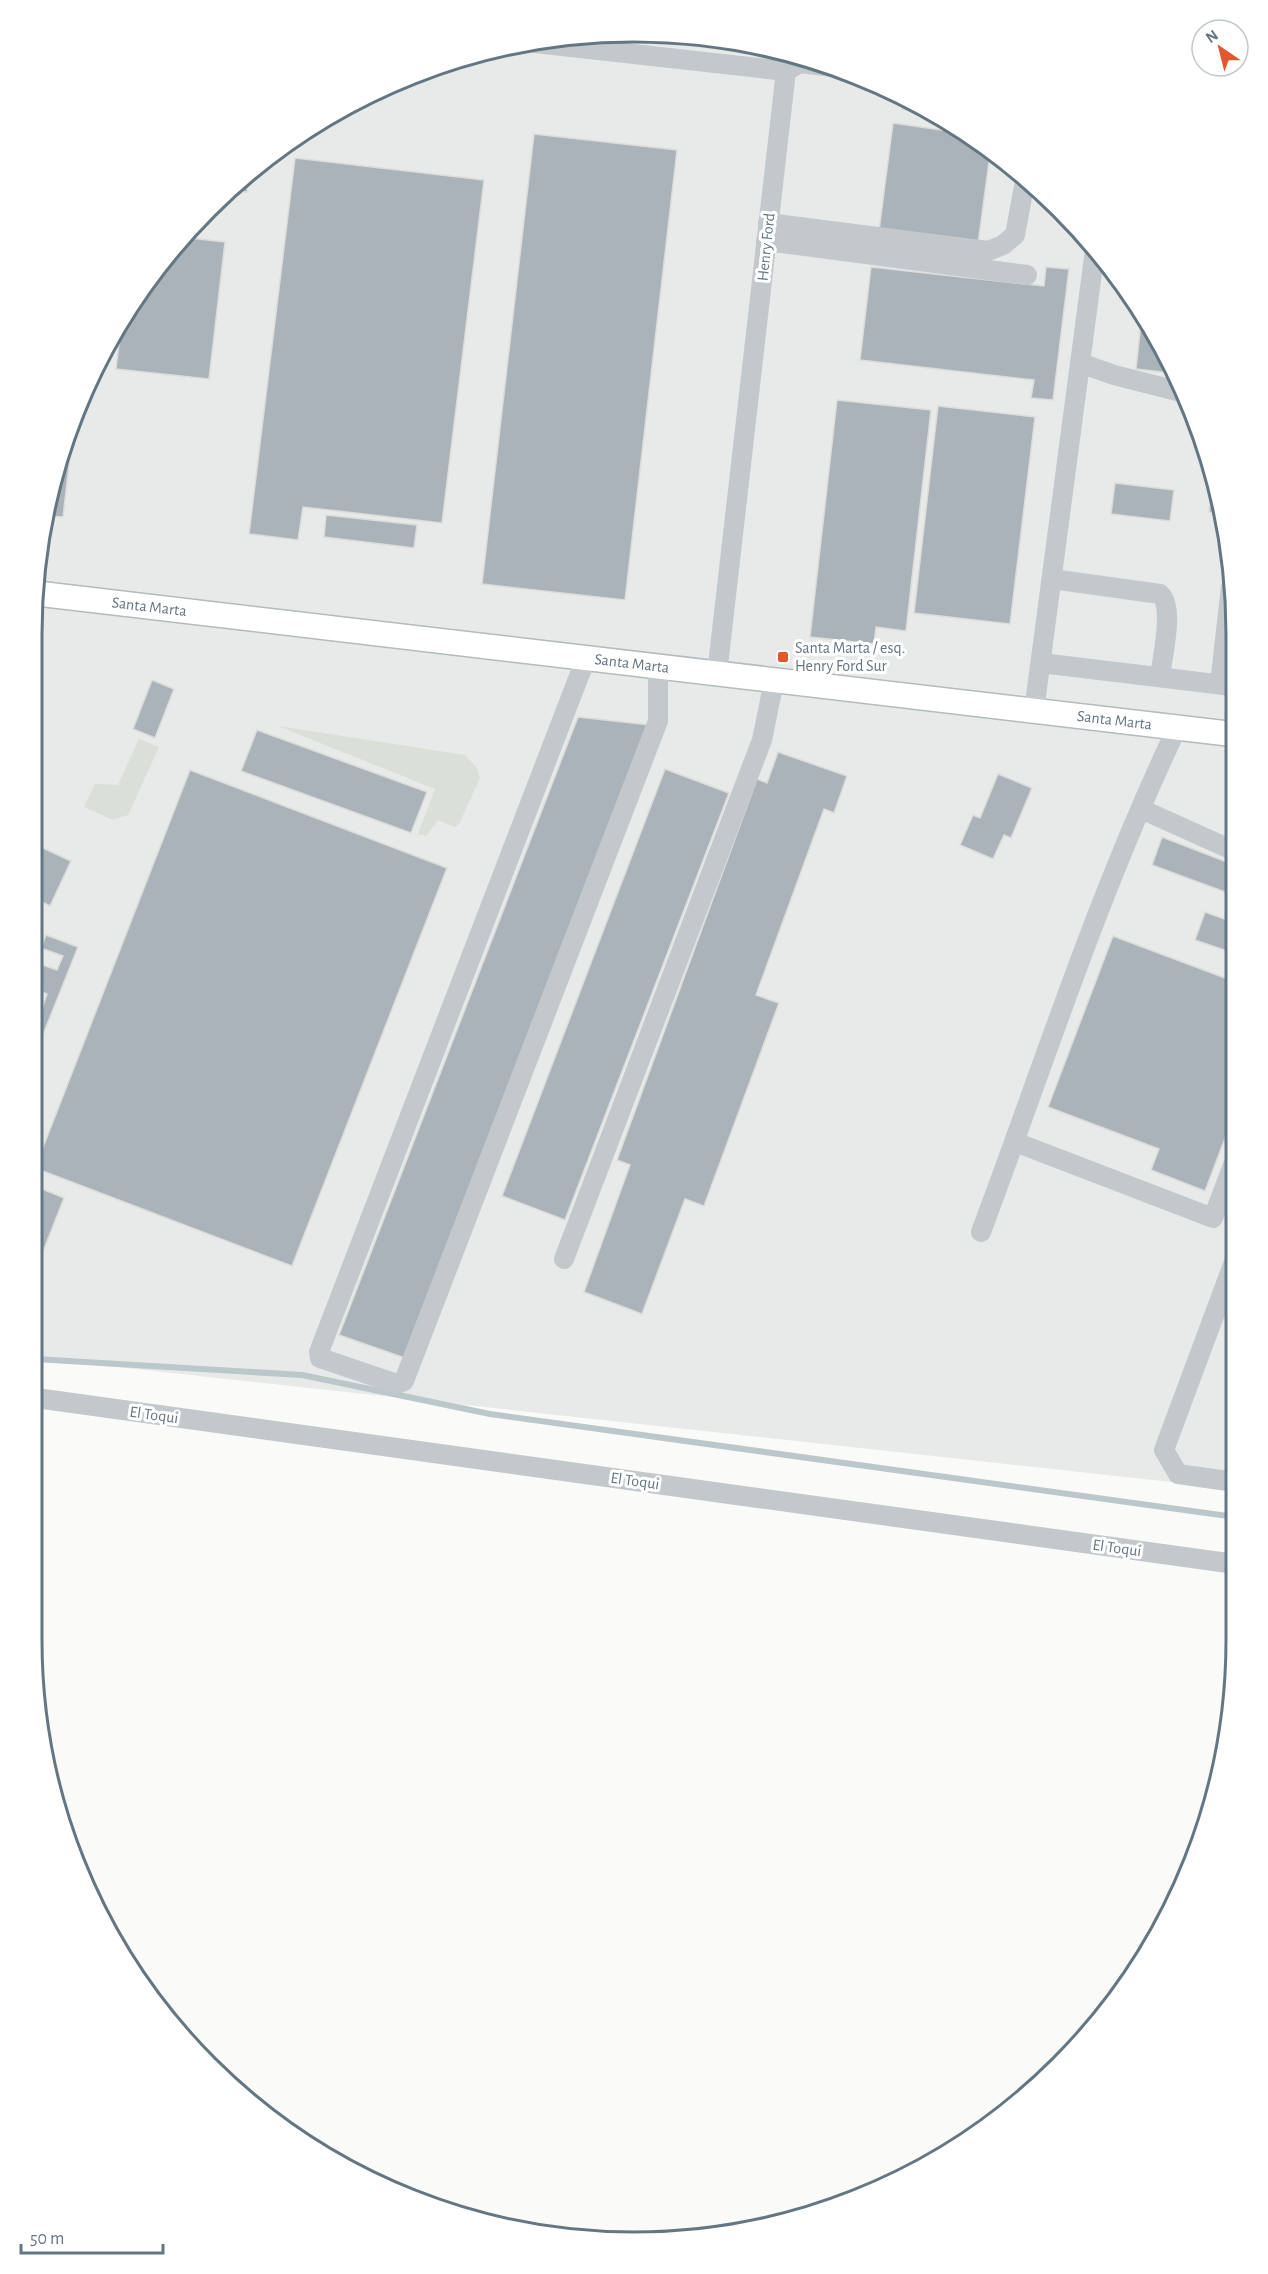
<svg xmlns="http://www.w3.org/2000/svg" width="1268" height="2274" viewBox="0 0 1268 2274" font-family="'Alegreya Sans',sans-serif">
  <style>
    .built { fill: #e8e9e9 }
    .green { fill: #dadfd7 }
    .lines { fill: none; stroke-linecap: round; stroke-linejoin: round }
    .stream { stroke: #bbc7cb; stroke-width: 6 }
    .building { fill: #aab3b9; stroke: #dcdcda; stroke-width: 1.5 }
    .major-casing { stroke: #b5babe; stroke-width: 27 }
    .minor { stroke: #c3c8cc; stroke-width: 20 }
    .major { stroke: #fff; stroke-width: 24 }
    .poi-dot { fill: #e4572e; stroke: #fff; stroke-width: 2 }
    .labels { text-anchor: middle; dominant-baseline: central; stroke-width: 6; stroke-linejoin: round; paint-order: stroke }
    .street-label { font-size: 16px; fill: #657683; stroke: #fff }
    .poi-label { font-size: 16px; fill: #657683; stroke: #fff; text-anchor: start }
    .rim { fill: none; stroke: #657683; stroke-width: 3 }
  </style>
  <rect width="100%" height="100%" fill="#fafaf8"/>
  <polygon class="built" points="595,33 713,37 828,64 936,112 1060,208 1135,300 1204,440 1231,556 1235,1489 35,1358 33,595 63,441 112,332 181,236 267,156 368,93 478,52"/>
  <g class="green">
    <polygon points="278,726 465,755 476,767 480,778 459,824 455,827 438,820 426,836 418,834 435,789"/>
    <polygon points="139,739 159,747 128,815 113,820 84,807 95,784 118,785"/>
  </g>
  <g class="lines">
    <polyline class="stream" points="35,1359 302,1375 490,1414 1235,1517"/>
  </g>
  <g class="building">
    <polygon points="879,87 928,109 928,112 902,109 903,99 878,96"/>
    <polygon points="893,123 962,133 990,154 978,244 879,231"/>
    <polygon points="534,134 677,150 625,600 482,584"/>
    <polygon points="295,158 484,180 442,523 303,507 298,540 249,534"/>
    <polygon points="248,174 247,192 230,191"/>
    <polygon points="181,237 225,242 209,379 116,369 122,319"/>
    <polygon points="871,267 1044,286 1046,267 1069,269 1053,400 1031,398 1034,380 860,360"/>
    <polygon points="1142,313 1171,373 1136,369"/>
    <polygon points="837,400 931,410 906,631 876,627 874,644 810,637"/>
    <polygon points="938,406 1035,417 1010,624 914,613"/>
    <polygon points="75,414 63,517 48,516 63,441"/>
    <polygon points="1115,483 1174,490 1170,521 1111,514"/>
    <polygon points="1211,492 1217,492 1222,513 1209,512"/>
    <polygon points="326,515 417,525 414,548 324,537"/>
    <polygon points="152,680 174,689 155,738 133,729"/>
    <polygon points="578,717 650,725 405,1358 339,1335"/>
    <polygon points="257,730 427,792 411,833 241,771"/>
    <polygon points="778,752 847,776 834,813 824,809 756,995 779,1003 704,1206 685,1199 642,1314 584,1292 630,1165 617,1160 757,779 767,783"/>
    <polygon points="665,769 729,793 565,1220 502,1196"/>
    <polygon points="190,770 447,868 292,1266 35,1168"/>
    <polygon points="998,774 1032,788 1011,838 1004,835 993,859 960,845 973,815 980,818"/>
    <polygon points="1162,837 1232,864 1233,895 1152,865"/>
    <polygon points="34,844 71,861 50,906 34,898"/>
    <polygon points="1205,912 1233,922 1233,953 1195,940"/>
    <polygon points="46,935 78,947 34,1057 34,1006 42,1009 47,994 34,989 34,972 37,963 57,970 63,956 41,948"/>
    <polygon points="1113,936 1233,981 1233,1117 1205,1191 1151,1170 1159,1149 1048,1107"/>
    <polygon points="35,1186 64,1198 35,1272"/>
  </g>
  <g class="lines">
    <g class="major-casing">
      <g id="major">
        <path id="s1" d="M33,593L1232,734"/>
      </g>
    </g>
    <g class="minor">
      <polyline points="535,43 786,71"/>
      <polyline points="786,71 800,63 834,67"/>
      <polyline points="768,223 988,251 1003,245 1015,235 1025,181"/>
      <polyline points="766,241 1027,275"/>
      <polyline points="1080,363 1114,375 1181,392"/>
      <path d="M1052,579L1160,594C1175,608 1162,657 1160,677"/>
      <polyline points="586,658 319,1352 320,1358 397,1384 404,1381 658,721 658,667"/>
      <polyline points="1041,663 1232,686"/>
      <polyline points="717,674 786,71"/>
      <polyline points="1220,684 1231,587"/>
      <polyline points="1034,711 1095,250"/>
      <polyline points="1141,809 1232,850"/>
      <polyline points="1015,1142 1213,1218 1233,1165"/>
      <path d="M981,1232C1044,1064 1099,891 1177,728"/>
      <polyline points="564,1259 762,740 774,681"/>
      <polyline points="1234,1262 1164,1450 1178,1474 1235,1482"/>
      <polyline points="36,1398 1235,1564"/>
    </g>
    <use href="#major" class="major"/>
  </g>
  <rect class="poi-dot" x="777" y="651" width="12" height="12" rx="3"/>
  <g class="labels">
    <g class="street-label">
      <text transform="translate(766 247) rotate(-84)">Henry Ford</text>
      <text stroke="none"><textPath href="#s1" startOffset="117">Santa Marta</textPath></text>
      <text stroke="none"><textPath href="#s1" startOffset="603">Santa Marta</textPath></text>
      <text stroke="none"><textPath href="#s1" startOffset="1089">Santa Marta</textPath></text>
      <text transform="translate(154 1415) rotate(8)">El Toqui</text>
      <text transform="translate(635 1481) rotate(8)">El Toqui</text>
      <text transform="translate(1117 1548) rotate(8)">El Toqui</text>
    </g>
    <g class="poi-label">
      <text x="795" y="648">Santa Marta / esq.<tspan x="795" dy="18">Henry Ford Sur</tspan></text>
    </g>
  </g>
  <path d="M0 0H1268V2274H0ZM634 42H634A592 592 0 0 1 1226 634V1640A592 592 0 0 1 634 2232H634A592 592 0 0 1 42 1640V634A592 592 0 0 1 634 42Z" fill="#fff" fill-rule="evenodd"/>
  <path class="rim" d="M634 42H634A592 592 0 0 1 1226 634V1640A592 592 0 0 1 634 2232H634A592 592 0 0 1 42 1640V634A592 592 0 0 1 634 42Z"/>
  <g transform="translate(1220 48) rotate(325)"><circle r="28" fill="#ffffff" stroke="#c1c8cd" stroke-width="1.5"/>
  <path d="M0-4.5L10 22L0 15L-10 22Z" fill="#e4572e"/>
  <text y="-9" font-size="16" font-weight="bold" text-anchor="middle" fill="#657683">N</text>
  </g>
  <path d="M21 2244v9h142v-9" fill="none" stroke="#657683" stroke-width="3"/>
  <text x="30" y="2244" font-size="18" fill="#657683" stroke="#ffffff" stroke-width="4.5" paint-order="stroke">50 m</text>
</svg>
